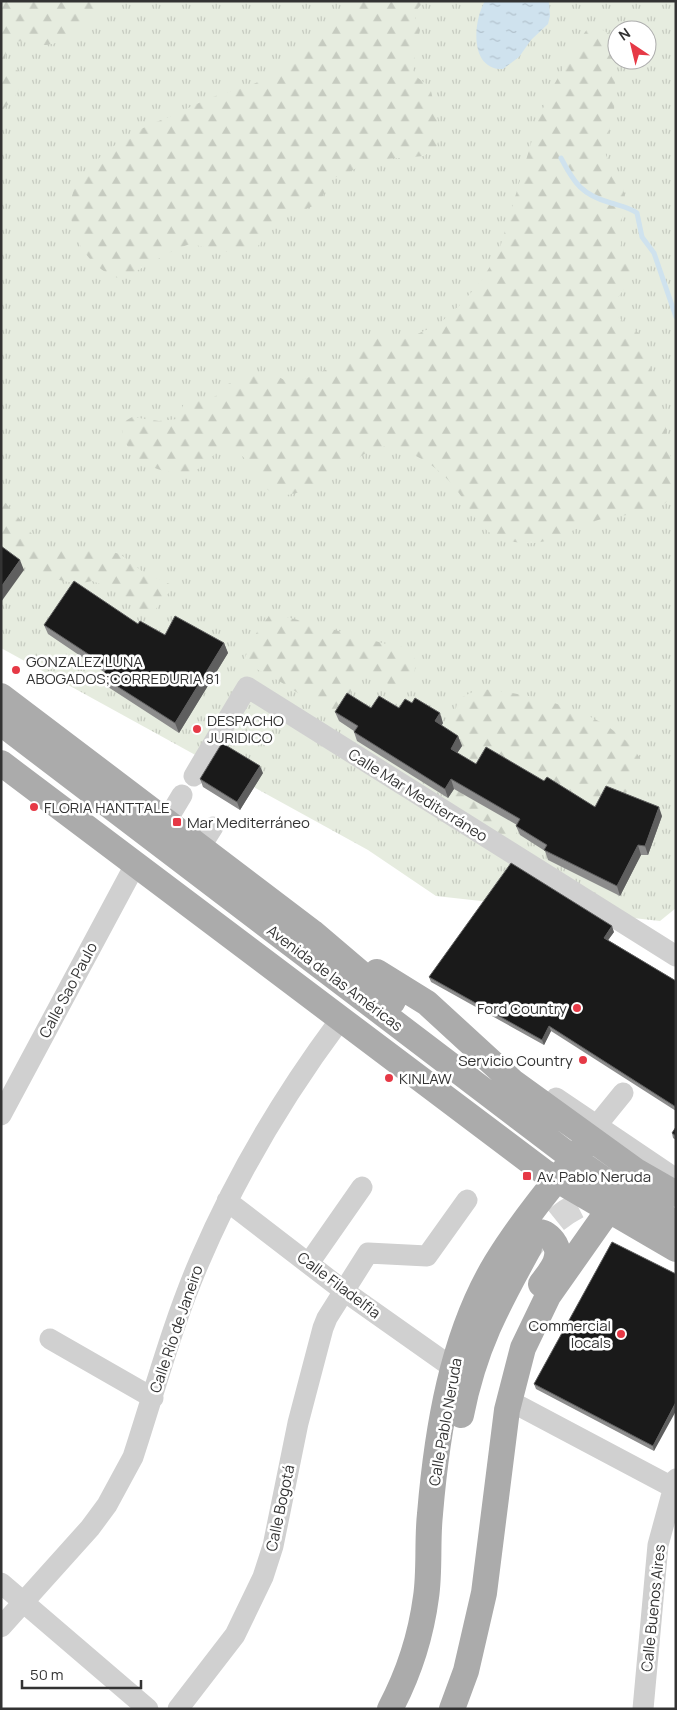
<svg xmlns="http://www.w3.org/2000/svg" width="677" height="1710" font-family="Manrope,sans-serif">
<defs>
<pattern id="grass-tufts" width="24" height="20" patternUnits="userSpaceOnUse" patternTransform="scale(1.25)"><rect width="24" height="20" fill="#e6ecdf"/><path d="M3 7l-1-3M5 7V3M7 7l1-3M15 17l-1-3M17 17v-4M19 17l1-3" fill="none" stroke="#c6cbc0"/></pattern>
<pattern id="forest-firs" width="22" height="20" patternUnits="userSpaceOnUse" patternTransform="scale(1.25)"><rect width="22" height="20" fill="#e6ecdf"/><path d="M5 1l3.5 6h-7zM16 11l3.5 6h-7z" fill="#c6cbc0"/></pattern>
<pattern id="water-ripples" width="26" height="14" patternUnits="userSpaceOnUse" patternTransform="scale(1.25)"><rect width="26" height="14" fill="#cfe2ee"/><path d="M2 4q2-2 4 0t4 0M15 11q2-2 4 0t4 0" fill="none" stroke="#b2c2cd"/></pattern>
</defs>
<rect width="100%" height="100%" fill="#fff"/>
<path fill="url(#grass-tufts)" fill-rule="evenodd" d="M1,1H676V908L660,921L436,896L368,850L1,648ZM617,30H647V60H617Z"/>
<path fill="url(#forest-firs)" d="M1,1H109C92,16 70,43 46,45C32,46 28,39 12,42L6,51L5,59L13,68L22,73C24,86 12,104 1,110Z
M350,1H424L416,11L415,18L420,30L413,67L414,75L430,87L440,129L437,146L424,156L387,159L358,167L343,176L329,178L325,183C327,207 302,211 282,215L258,246L233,253L190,244L176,249L122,279C81,269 55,212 81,176C86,168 112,147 121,141C136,130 154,123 171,116C185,110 199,102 213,97C230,90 251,87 266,78C296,58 329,30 350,1Z
M594,25L616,38L617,42L614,112L604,150L608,160L621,175L626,204L621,222L620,235L622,251L631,268L633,277L616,300V314C624,325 637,328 644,340C650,350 649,360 651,370C656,390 663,408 666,429C669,449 677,484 667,501C652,518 625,513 605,518C573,526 550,549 515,542C509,541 503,541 498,538C478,527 474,514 461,496C449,478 432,463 412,454C405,450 396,446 388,446C369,445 341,472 324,482C313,488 300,493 287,495C258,501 255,453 229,449C214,447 207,467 194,471C164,480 119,458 122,423L132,417L159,421L177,419L186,399L207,400L220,394L228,384L254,373L268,372L293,384L332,367L359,343L372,335L411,337L439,324L461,304L482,280L499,251L538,120L551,90L580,39L588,28Z
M1,498C15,514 33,532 42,550L73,547L108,551L120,554L143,572L174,586L155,610H138L111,588L92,581L77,584L55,579L34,569L1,542Z
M271,613C306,622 340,631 375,641C388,645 399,645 412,650C418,666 416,684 399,691C385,685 376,668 359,673L347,700L336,713L320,707L279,681L243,662L255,635Z
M479,689C529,692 616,713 641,760L627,792L598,808L559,784L544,788L509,845L450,808C460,784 473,751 451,731L458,699Z"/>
<path fill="url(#water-ripples)" d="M485,1H549L550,16L548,24L531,40L519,57L503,69C469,70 473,21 485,1Z"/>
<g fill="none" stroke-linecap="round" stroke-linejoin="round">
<path stroke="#cfe2ee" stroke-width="5" d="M561,158C574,183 582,195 611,203C621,206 629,207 637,213L642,237L654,253L676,317"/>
<path stroke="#d6d6d6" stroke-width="26" stroke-dasharray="26 13" stroke-linecap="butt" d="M529,1248C549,1221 576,1201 609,1195"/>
<path stroke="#d0d0d0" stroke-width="21" d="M194,776L247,687L676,956
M167,820L182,795
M201,846L213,827
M556,1098L676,1179
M1,1115L135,865
M590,1138L597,1125L623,1093
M227,1201L344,1291L453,1368
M309,1263L362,1187
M50,1339L153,1398
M510,1401L676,1489
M1,1583L148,1709
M1,1627L90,1528L107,1505L133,1457C154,1393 173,1322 200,1260C237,1174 284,1095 340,1020
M178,1709L235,1635L263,1577L273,1546L298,1423L323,1328L327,1318L368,1253L427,1256L467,1200
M643,1709L658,1545L676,1479"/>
<path stroke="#ababab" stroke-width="26" d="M1,696L312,932L393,1001
M1,723L562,1150L621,1192L676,1223
M1,763L544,1172L676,1249
M377,972L427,1003L513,1082L636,1171L676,1194
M508,1246C523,1235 539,1223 553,1241C556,1245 558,1251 557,1256C556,1266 547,1276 541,1284
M461,1415C474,1348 497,1306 529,1248
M390,1709C408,1675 421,1635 426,1597C430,1570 427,1541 430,1514C437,1430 452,1336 496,1263C523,1219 557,1179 590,1139
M452,1709L466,1671L484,1593L507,1410L523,1348L548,1296L636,1171"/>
</g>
<path fill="#8c8c8c" d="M138,624L165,635L224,643L228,653L179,733L105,685L101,676L104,672L48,634L44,625Z
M371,708H399L443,723L441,726L458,736L462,746L457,753L476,764L544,781L595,807L662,816L648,855H641L620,896L548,860L545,851L520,835L516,826L517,825L454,789L448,798L357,741L354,732V731L339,721L335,712Z
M263,773L240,810L203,787L200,779Z
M614,932L608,940L676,981V1111L551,1031L544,1045L431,982L429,977Z
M676,1127V1140L673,1138L672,1133Z
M676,1274L654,1451L536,1389L534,1384Z"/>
<path fill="#5f5f5f" d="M20,560L24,570L1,602V587Z
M224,643L228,653L179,733L175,723Z
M440,713L443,723L438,731L435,721Z
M458,736L462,746L454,758L451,749Z
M260,766L263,773L240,810L237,802Z
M451,779L454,789L448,798L445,789Z
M659,807L662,816L648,855L645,846Z
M638,845L641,855L620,896L617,886Z
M612,926L614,932L606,943L604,938Z
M549,1026L551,1031L544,1045L542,1040Z
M676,1402V1411L654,1451L653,1446Z"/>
<path fill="#1a1a1a" stroke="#5f5f5f" d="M1,546L20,560L1,587Z
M74,581L138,624L140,621L165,635L175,616L224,643L175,723L101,676L108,667L44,625Z
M347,693L371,708L379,696L399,708L405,699L412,703L415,698L440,713L435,721L458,736L451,749L476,764L486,747L544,781L547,777L595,807L606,786L659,807L645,846L638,845L617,886L544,850L547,845L516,826L520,819L451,779L445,789L354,732L358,726L335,712Z
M222,743L260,766L237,802L200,779Z
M511,863L612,926L604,938L676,981V1107L549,1026L542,1040L429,977Z
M676,1127V1136L672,1133Z
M612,1242L676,1274V1402L653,1446L534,1384Z"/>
<g fill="#e63946" stroke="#fff" stroke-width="2">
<circle cx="16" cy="670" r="5"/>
<circle cx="197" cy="729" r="5"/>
<circle cx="34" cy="807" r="5"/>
<rect x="172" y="817" width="10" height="10" rx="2.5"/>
<circle cx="577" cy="1008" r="5"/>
<circle cx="583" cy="1060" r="5"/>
<circle cx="389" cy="1078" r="5"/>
<rect x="522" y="1171" width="10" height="10" rx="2.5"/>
<circle cx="621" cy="1334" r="5"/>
</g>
<g text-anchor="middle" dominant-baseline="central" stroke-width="5" stroke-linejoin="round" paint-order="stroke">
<g font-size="15" fill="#333" stroke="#fff" text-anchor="start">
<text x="26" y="661">GONZALEZ LUNA<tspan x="26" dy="17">ABOGADOS;CORREDURIA 81</tspan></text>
<text x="207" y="720">DESPACHO<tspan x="207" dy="17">JURIDICO</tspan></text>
<text x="44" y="807">FLORIA HANTTALE</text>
<text x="187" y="822">Mar Mediterráneo</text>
<text x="567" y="1008" text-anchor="end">Ford Country</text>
<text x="573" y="1060" text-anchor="end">Servicio Country</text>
<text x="399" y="1078">KINLAW</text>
<text x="537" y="1176">Av. Pablo Neruda</text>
<text x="611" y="1325" text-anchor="end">Commercial<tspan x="611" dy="17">locals</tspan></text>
</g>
<g font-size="15" fill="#333" stroke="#fff">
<text transform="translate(418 795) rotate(32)">Calle Mar Mediterráneo</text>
<text transform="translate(335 978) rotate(37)">Avenida de las Américas</text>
<text transform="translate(68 990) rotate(-62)">Calle Sao Paulo</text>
<text transform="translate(339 1285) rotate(37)">Calle Filadelfia</text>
<text transform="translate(176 1329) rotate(-71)">Calle Río de Janeiro</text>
<text transform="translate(445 1422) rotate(-80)">Calle Pablo Neruda</text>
<text transform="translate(280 1508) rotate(-78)">Calle Bogotá</text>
<text transform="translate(653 1608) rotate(-84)">Calle Buenos Aires</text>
</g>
</g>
<rect width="677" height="1710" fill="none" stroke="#333333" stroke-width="5"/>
<g transform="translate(632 45) rotate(325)"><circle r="24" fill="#ffffff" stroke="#adadad"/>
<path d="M0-4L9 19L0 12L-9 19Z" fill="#e63946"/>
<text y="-8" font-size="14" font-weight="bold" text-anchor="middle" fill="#333333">N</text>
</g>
<path d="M22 1680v8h119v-8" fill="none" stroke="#333333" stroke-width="2.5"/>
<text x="30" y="1680" font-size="15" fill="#333333" stroke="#ffffff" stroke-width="4" paint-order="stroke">50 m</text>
</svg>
